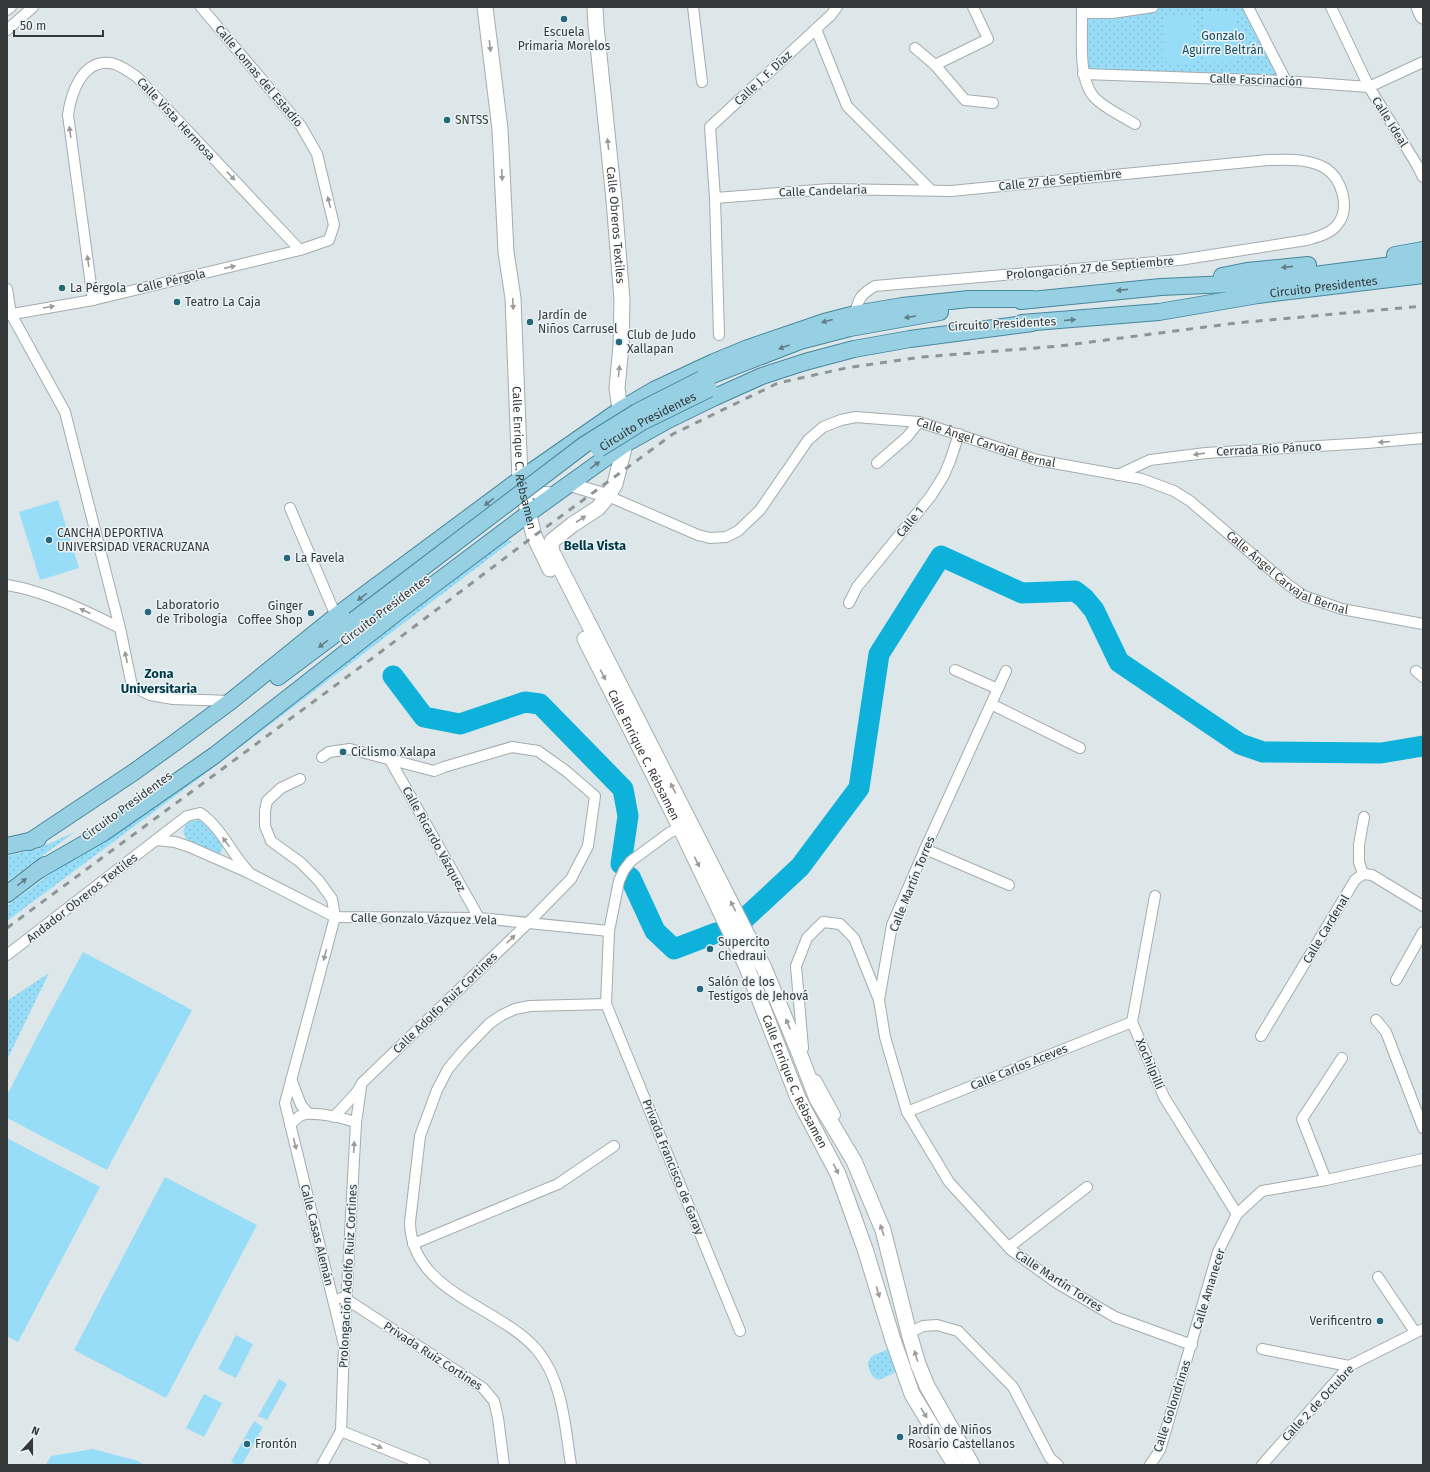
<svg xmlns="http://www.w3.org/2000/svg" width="1430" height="1472" font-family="'Fira Sans',sans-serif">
<defs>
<pattern id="green-dots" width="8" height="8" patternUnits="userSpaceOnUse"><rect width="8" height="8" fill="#98ddf7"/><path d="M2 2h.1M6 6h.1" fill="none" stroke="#84bed4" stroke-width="1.8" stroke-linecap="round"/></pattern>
</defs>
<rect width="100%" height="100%" fill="#dde6e9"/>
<path fill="url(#green-dots)" d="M1153,7H1248L1286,81L1083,74L1082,13Z
M505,541H512L210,770L7,921V906L46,877L138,815L439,592L500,542Z
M199,820H204L222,843V849L221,853L215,854L186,839L183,831C186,823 190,821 199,820Z
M75,832L13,877L7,881V856L37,849Z
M49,973L7,1060V1001Z
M889,1349L898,1371L879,1380C870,1377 869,1370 868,1362L872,1356Z"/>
<path fill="#98ddf7" d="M1204,13H1236L1237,62H1204Z
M1163,15L1194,16L1193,63L1162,62Z
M58,500L79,568L40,580L19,512Z
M83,952L192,1010L107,1170L7,1118V1095L37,1037Z
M7,1138L100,1187L18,1342L7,1336Z
M165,1177L257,1225L166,1398L74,1350Z
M236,1335L253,1344L236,1378L218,1369Z
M279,1379L287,1384L267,1420L258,1416Z
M204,1394L222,1403L204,1437L186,1428Z
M254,1421L263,1427L242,1465H236L231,1462Z
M93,1449L138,1461L144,1465H46L51,1456Z"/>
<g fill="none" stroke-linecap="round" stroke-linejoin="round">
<path stroke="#0eb1da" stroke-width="21" d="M393,676L424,717L460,724L525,702L540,704L623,789L628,816L621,864
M630,877L655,931L674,949L716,933
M743,920L800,867L859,788L879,654L941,556L1022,593L1075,591L1084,598L1094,610L1119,662L1240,744L1263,752L1381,753L1423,746"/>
<g stroke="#a3acaf" stroke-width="12">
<g id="minor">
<path d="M693,7L702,82"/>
<path d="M1082,7C1083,32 1077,78 1094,97C1104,108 1122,116 1135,124"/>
<path d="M1248,7L1286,81"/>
<path d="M1331,7L1369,87L1417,165L1423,177"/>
<path d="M7,10L11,7"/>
<path d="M1082,13H1112L1153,7"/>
<path d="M816,29L847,106L931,190"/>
<path d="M7,30L33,7"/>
<path d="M915,48L935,65L965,100L993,103"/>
<path d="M935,65L988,39L973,7"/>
<path d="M1083,74L1286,81L1369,87L1423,62"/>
<path d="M715,198L830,189L951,191L1268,160C1287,160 1308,158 1325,168C1342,178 1351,209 1337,225C1330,234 1317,237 1307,240L1179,260L875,286C861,294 858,299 855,314"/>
<path d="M7,289L11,314L65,412L120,628L132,686L150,695L173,699L231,701"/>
<path d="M93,300L68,115C71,93 82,60 110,63C120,64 129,72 137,77L300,250"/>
<path d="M7,315L93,300L300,250L329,240L334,225L317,154L301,126L201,7"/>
<path d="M719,335L715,198L710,127L831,15L837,7"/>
<path d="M877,463L907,437L919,422"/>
<path d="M1118,475L1150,460L1206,453L1367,443L1423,438"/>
<path id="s1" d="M608,496L698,535L710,538L726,537L738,531L760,510L808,440L823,427L841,420L856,417L919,422L1037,460L1142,479L1174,491L1190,501L1286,583L1304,596L1342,609L1423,624"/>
<path d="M290,508L336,616"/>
<path d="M7,585C45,591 86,611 120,628"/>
<path d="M849,603L857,587L931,496L944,475L950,461L959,434"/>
<path d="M955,670L998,689"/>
<path d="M1006,671L925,849L892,925L879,1000L885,1037L907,1112L949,1182L1011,1250L1057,1283L1115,1317L1192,1345"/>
<path d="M1416,671L1423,677"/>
<path d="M991,704L1080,748"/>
<path d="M322,757L329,752L350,749L434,771L444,767L512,747L538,751L566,771L595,796L588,846L571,879L527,924L362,1083L357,1092L334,1117"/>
<path d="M390,760L479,918"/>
<path d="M300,779L281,788L267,801L265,811V826L271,841L300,862L319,881L332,899L335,917L285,1103L344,1345"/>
<path d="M685,825L669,833L631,861L624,870L619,881L609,931L606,1004L740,1331"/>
<path d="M156,840L175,842L190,847L249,873L335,917L479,918L609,931"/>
<path d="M925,849L1009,885"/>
<path d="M1363,874L1372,875L1423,906"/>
<path d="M1155,896L1132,1022L1164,1097L1237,1214"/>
<path d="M7,955L187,816L200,813C221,827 231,853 248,871"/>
<path d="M1396,980L1423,932"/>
<path d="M1376,1020L1386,1032L1423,1128"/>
<path d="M1261,1036L1355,880L1363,874L1359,862V845L1364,817"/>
<path d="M798,1050L803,1048L796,966L807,938L823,922L840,924L854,938L879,1000"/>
<path d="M291,1079L301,1105L308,1113"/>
<path d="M816,1080L835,1115"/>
<path d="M907,1112L1132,1022"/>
<path d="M290,1125C294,1121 297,1117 302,1115C312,1111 347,1118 356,1123"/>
<path d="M1326,1180L1302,1119L1342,1058"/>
<path d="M413,1244L558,1184L614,1146"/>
<path d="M1009,1247L1087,1187"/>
<path d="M1378,1277L1415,1332"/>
<path d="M341,1298L346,1299L483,1388L494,1401L498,1418L504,1465"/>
<path d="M909,1333L923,1326L937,1325L958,1331L1013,1387L1050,1458L1058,1465"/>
<path d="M1262,1349L1349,1366"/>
<path d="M341,1431L425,1465"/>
<path d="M322,1465L341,1431L344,1345L356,1123L361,1087"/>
<path d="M571,1465C565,1427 563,1381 537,1350C498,1305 411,1293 410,1222L420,1136L437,1090L448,1069L463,1051L490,1023L502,1015L515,1009L530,1006L606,1004"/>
<path d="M1150,1465L1160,1450L1218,1252L1237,1214L1262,1191L1326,1180L1423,1159"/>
<path d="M1262,1465L1349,1366L1423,1329"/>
</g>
</g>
<g stroke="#a3acaf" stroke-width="15">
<path id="tertiary" d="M569,484L608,496"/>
</g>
<g stroke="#a3acaf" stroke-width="17">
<g id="secondary">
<path id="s2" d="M485,7L500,129L506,252L513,298L520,479L534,536L550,569"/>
<path id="s3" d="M595,7L596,26L614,200L622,300L621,346L617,388L625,444L615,484L608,496L598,508L572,525L552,541L551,546L552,552L764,968L798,1050L817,1099L854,1161L883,1230L909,1333L918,1364L927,1386L972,1465"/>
<path d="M1419,7L1423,16"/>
<path d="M520,479C530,488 540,496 554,495"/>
<path id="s4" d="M585,639L680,827L746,965L798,1098L838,1174L865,1249L893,1340L912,1394L955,1465"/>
</g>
</g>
<g stroke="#47879c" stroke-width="18">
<g id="primary">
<path d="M1395,255L1423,250"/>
<path d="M1222,276L1247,271L1308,265"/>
<path d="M1021,301L1161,287L1251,283L1423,261"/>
<path id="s5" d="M1022,323L1159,312L1258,295L1423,275"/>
<path d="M702,379L800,341L850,328L940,312"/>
<path d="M278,677L354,620"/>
<path d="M29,842L134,772L173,744L231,701L336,616L515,483L620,410L654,390L714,362L748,348L824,322L855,314L902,306L969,299H1032"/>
<path d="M7,846L38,839"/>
<path d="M37,871L103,833L215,755L400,610L529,513L625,444L668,420L713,398L762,376L805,362L854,349L910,339L1032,323"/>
<path d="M7,894L45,865"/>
</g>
</g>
<use href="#minor" stroke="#fff" stroke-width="10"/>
<use href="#tertiary" stroke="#fff" stroke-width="13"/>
<use href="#secondary" stroke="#fff" stroke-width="15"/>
<use href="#primary" stroke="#97d0e3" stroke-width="16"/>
<path stroke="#8e9597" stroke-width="3" stroke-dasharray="7 7" stroke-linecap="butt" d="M7,928L378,654L534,536L673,434L778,383L846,368L922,357L1060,346L1236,323L1423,306"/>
<g stroke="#47879c" stroke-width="18" stroke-linecap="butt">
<g id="primary-bridge">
<path id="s6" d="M599,449L642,422L709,389"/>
<path d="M354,620L584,445L637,412L702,379"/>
</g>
</g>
<use href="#primary-bridge" stroke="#97d0e3" stroke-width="16"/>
</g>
<defs><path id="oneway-solid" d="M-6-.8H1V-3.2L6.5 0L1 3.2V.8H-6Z"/></defs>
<g fill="#9a9c9c">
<use href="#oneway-solid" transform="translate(490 46) rotate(83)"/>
<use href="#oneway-solid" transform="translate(70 132) rotate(-98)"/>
<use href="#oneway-solid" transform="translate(608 144) rotate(-96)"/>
<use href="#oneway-solid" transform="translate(502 175) rotate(87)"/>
<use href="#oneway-solid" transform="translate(231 176) rotate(47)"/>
<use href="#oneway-solid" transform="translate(329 202) rotate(-104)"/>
<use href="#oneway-solid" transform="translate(88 261) rotate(-98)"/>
<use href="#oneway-solid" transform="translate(230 267) rotate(-13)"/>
<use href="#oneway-solid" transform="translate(513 304) rotate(87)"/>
<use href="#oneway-solid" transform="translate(49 307) rotate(-10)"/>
<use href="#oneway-solid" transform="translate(619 371) rotate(-84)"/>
<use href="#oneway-solid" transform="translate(1384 442) rotate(175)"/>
<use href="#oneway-solid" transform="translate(1199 454) rotate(172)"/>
<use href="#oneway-solid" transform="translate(581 519) rotate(-33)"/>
<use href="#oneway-solid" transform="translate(85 611) rotate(-156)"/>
<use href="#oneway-solid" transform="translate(126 657) rotate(-102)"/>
<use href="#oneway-solid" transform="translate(603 675) rotate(63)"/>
<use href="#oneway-solid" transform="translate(673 788) rotate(-117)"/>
<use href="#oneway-solid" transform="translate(226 842) rotate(-126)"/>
<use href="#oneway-solid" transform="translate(697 862) rotate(64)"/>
<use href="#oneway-solid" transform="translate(733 906) rotate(-117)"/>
<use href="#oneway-solid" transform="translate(511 939) rotate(-44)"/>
<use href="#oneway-solid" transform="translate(325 955) rotate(105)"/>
<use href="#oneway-solid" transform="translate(788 1024) rotate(-113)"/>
<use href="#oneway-solid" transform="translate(295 1144) rotate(76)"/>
<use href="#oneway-solid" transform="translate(354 1147) rotate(-87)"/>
<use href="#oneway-solid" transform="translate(836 1169) rotate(63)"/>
<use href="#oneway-solid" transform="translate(882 1230) rotate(-109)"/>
<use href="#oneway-solid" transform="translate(878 1292) rotate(73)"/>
<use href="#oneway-solid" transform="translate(916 1356) rotate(-107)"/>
<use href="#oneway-solid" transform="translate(924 1413) rotate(59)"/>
<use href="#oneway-solid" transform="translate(377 1446) rotate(22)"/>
</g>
<g fill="#617d86">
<use href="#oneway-solid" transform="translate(1287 267) rotate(174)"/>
<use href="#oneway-solid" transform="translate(1122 290) rotate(174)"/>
<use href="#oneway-solid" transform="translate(910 317) rotate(171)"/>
<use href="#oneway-solid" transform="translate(1070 320) rotate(-5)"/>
<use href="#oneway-solid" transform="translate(827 321) rotate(165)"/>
<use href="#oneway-solid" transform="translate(784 347) rotate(160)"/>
<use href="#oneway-solid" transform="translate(595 465) rotate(-36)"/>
<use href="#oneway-solid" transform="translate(489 502) rotate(143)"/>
<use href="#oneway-solid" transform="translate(362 597) rotate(143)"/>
<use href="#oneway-solid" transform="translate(323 644) rotate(143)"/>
<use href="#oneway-solid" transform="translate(22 882) rotate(-37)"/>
</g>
<g fill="#27677c" stroke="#eaf3f6" stroke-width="1.5">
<circle cx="564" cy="19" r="4"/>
<circle cx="447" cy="120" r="4"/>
<circle cx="62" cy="288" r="4"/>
<circle cx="177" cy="302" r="4"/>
<circle cx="530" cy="322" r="4"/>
<circle cx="619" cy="342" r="4"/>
<circle cx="49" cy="540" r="4"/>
<circle cx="287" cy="558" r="4"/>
<circle cx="148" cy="612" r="4"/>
<circle cx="311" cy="613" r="4"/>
<circle cx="343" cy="752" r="4"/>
<circle cx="710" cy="949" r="4"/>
<circle cx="700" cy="989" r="4"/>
<circle cx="1380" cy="1321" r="4"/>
<circle cx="900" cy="1437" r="4"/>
<circle cx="247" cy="1444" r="4"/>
</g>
<g text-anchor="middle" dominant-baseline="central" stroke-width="3" stroke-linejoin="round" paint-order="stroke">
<g font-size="12" fill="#35393a" stroke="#eaf3f6" text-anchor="start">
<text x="564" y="32" text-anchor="middle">Escuela<tspan x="564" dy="14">Primaria Morelos</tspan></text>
<text x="455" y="120">SNTSS</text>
<text x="70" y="288">La Pérgola</text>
<text x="185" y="302">Teatro La Caja</text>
<text x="538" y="315">Jardín de<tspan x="538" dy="14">Niños Carrusel</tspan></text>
<text x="627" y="335">Club de Judo<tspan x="627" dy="14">Xallapan</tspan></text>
<text x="57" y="533">CANCHA DEPORTIVA<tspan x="57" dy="14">UNIVERSIDAD VERACRUZANA</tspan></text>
<text x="295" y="558">La Favela</text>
<text x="156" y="605">Laboratorio<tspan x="156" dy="14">de Tribología</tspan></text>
<text x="303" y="606" text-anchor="end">Ginger<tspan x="303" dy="14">Coffee Shop</tspan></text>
<text x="351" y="752">Ciclismo Xalapa</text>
<text x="718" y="942">Supercito<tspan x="718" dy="14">Chedraui</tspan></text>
<text x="708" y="982">Salón de los<tspan x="708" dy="14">Testigos de Jehová</tspan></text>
<text x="1372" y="1321" text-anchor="end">Verificentro</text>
<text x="908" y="1430">Jardín de Niños<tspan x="908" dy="14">Rosario Castellanos</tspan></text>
<text x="255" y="1444">Frontón</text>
</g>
<g font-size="12" fill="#174f61" stroke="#eaf3f6">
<text x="1223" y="36">Gonzalo<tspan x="1223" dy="14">Aguirre Beltrán</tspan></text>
</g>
<g font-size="12" fill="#35393a" stroke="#eaf3f6">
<text transform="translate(259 76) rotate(50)">Calle Lomas del Estadio</text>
<text transform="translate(763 78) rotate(-43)">Calle J. F. Díaz</text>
<text transform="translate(1256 80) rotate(2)">Calle Fascinación</text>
<text transform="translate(176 119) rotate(47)">Calle Vista Hermosa</text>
<text transform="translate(1390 122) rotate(58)">Calle Ideal</text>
<text transform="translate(1060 180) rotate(-6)">Calle 27 de Septiembre</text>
<text transform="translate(823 191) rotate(-2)">Calle Candelaria</text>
<text stroke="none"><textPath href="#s3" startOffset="219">Calle Obreros Textiles</textPath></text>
<text transform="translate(1090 268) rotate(-5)">Prolongación 27 de Septiembre</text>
<text transform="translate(171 281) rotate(-13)">Calle Pérgola</text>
<text stroke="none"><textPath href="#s5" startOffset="304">Circuito Presidentes</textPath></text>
<text transform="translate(1002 324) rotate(-3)">Circuito Presidentes</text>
<text stroke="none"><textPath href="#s6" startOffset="56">Circuito Presidentes</textPath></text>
<text stroke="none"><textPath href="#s1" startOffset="443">Calle Ángel Carvajal Bernal</textPath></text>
<text transform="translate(1269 449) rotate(-3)">Cerrada Río Pánuco</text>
<text stroke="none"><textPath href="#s2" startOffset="453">Calle Enrique C. Rébsamen</textPath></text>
<text transform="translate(910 522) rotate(-51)">Calle 1</text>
<text stroke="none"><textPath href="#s1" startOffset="779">Calle Ángel Carvajal Bernal</textPath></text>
<text transform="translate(385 610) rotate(-37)">Circuito Presidentes</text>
<text stroke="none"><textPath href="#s4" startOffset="130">Calle Enrique C. Rébsamen</textPath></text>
<text transform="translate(127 806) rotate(-36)">Circuito Presidentes</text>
<text transform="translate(434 839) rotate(61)">Calle Ricardo Vázquez</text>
<text transform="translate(912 884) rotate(-68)">Calle Martín Torres</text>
<text transform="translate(82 898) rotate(-38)">Andador Obreros Textiles</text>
<text transform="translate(424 919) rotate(1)">Calle Gonzalo Vázquez Vela</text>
<text transform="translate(1326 929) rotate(-59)">Calle Cardenal</text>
<text transform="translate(445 1003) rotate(-44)">Calle Adolfo Ruiz Cortines</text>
<text transform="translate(1150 1064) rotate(67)">Xochilpilli</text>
<text transform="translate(1019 1067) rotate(-22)">Calle Carlos Aceves</text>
<text stroke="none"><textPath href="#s4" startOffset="490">Calle Enrique C. Rébsamen</textPath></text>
<text transform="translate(673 1167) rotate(68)">Privada Francisco de Garay</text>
<text transform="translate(317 1235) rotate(76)">Calle Casas Alemán</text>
<text transform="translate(348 1276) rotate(-87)">Prolongación Adolfo Ruiz Cortines</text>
<text transform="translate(1059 1281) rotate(33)">Calle Martín Torres</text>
<text transform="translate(1209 1289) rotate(-73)">Calle Amanecer</text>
<text transform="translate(433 1356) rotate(33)">Privada Ruiz Cortines</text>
<text transform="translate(1318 1403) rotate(-47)">Calle 2 de Octubre</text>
<text transform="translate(1172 1406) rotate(-72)">Calle Golondrinas</text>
</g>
<g font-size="13" font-weight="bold" fill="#003848" stroke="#eaf3f6">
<text x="595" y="545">Bella Vista</text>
<text x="159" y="673">Zona<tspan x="159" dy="15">Universitaria</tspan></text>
</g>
</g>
<rect width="1430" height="1472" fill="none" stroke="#35393a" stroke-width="16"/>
<g transform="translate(32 1440) rotate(21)" stroke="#eaf3f6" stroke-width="3" paint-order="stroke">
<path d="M0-3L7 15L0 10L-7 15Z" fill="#35393a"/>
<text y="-6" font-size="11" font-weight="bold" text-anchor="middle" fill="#35393a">N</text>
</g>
<path d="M14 30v6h89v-6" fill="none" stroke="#35393a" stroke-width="2"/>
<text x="20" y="30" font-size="12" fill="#35393a" stroke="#eaf3f6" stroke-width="3" paint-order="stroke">50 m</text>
</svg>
